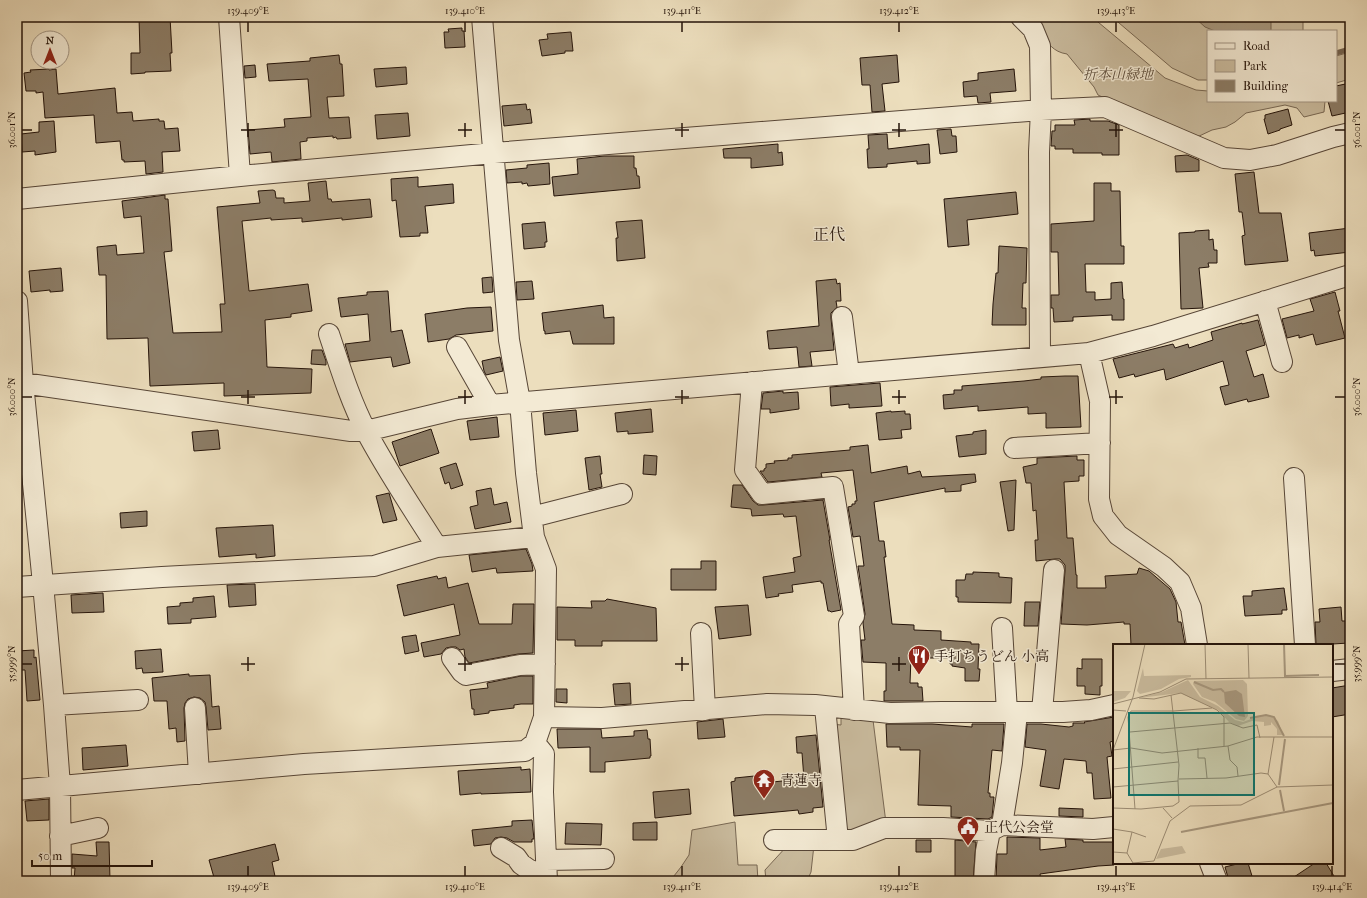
<svg xmlns="http://www.w3.org/2000/svg" width="1367" height="898" font-family="'IM FELL French Canon','Noto Serif JP',serif">
<rect width="100%" height="100%" fill="#ecdebd"/>
<filter id="stains"><feTurbulence type="fractalNoise" baseFrequency=".005" numOctaves="4"/><feColorMatrix values="0 0 0 0 .2 0 0 0 0 .09 0 0 0 0 .02 0 0 0 .5 -.17"/></filter>
<radialGradient id="worn" r=".72"><stop offset=".6" stop-color="#630" stop-opacity="0"/><stop offset="1" stop-color="#630" stop-opacity=".3"/></radialGradient>
<path fill="#cabc9f" stroke="#786854" d="M1025,17H1092L1165,78L1196,90L1208,91V101H1325L1324,112L1304,117L1297,108L1285,105L1246,113L1235,122L1226,127L1212,130L1195,138L1134,112L1098,95L1094,87L1067,54C1053,52 1048,43 1040,33C1035,27 1030,22 1025,17Z
M1112,17H1303V31H1208V80H1198L1172,68Z
M1350,52V79L1336,83V56Z
M841,716L873,720L886,823L843,838L831,724L841,725Z
M735,822L738,865H757L758,881H670L681,867L689,855L692,830Z
M814,845L811,872L807,881H766L765,870L787,846Z"/>
<path fill="#a89980" stroke="#746451" d="M1194,17H1271V31H1215L1205,27Z"/>
<g fill="none" stroke-linecap="round" stroke-linejoin="round">
<path stroke="#746451" stroke-width="5" d="M1336,53L1350,49"/>
</g>
<path fill="#8c7d67" stroke="#25140a" d="M139,17H170L172,53H170L171,71L145,72V73L131,74V53H140Z
M462,28V31H464L465,47L445,48L444,32H449L448,29Z
M571,32L573,51H565V53L542,56L539,40L548,39L547,34Z
M339,55L340,64H342L344,96L327,97L329,118L349,117L351,138L337,139L336,137L333,138V136L307,138V141L300,142L301,159L272,162L271,152L250,154L248,130L285,127L284,119L311,117L308,79L269,81L267,64L310,61V58Z
M897,55L899,82L882,84L885,111L872,112L870,85H862L860,58Z
M255,65L256,77L245,78L244,66Z
M406,67L407,84L376,87L374,69Z
M49,69V70L56,69L58,94L115,88L117,113L132,112L133,121L159,119V121H164L165,129L178,128L180,151L162,152L163,172L146,174L145,161L124,162V160H122L120,141L96,143L94,115L45,118L43,92L36,93V91H26L24,73L31,72L30,70Z
M1014,69L1016,91L990,93L991,102L978,103L977,96L964,97L963,82L978,80V73Z
M1350,83V112L1332,116L1328,101H1336V86Z
M526,104L527,110L530,109L532,123L504,126L502,106Z
M1288,109L1292,125L1280,129V130L1268,134L1264,119H1265V115Z
M408,113L410,136L377,139L375,115Z
M1090,119V121H1108L1119,125V155H1102V153H1073V149H1055V146H1051L1052,131H1055V125H1075L1074,120Z
M54,121L56,152L35,155V151L22,152L21,134L39,132V122Z
M951,129L952,136H956L957,152L940,154L937,130Z
M887,134L888,149L929,144L930,163L917,164V161L887,164V167L868,168L867,149H869L868,135Z
M778,144V153L782,152L783,165L751,168V158H724L723,149Z
M1187,155L1199,160V171L1176,172L1175,156Z
M604,156H634V168H636L637,176H639L640,188L554,196L552,177L578,174L577,159Z
M549,163L550,184L528,186L527,183L522,184V182L507,183L506,170L527,168V165Z
M1254,172L1259,213H1281L1288,261L1245,265L1242,236L1245,235L1242,212H1239L1235,174Z
M418,177V187L453,184L454,203L425,206L428,233H420V236L400,237L396,200L392,201L391,179Z
M326,181L328,199H331L332,202L370,199L372,217L342,220V218L302,222V218L271,220V218L242,221L249,291L308,284L312,311L291,314V317L265,320L267,367L312,369L311,393L224,396V383L150,386L148,338L107,339L106,275H99L97,247L116,245L117,255L144,253L141,216L124,218L122,201L165,195V199H168L172,251L164,252L173,333L222,332L220,304H225L217,207L260,203L258,191L273,190L275,191L276,198H284V203L310,201L308,183Z
M1094,183H1111V191H1120L1121,246H1124V264H1085L1086,292H1095V300L1111,299V283L1122,282L1123,299H1124V320H1112V315L1073,317V321L1054,322L1053,308H1051V295H1059L1058,252H1051V224L1094,221Z
M1016,192L1018,214L967,220L969,245L948,247L944,199Z
M642,220L645,258L617,261L616,238H618L616,222Z
M545,222L547,242H545V247L524,249L522,224Z
M1350,228V252L1315,256L1314,250L1311,251L1309,233Z
M1209,230V240L1213,239L1214,250H1217V263H1208L1209,267L1199,268L1203,308L1181,309L1179,233L1195,232V231Z
M999,246L1027,248L1026,283H1023L1022,308H1026V325H992L993,304L996,273H998Z
M61,268L63,291L50,292V290L31,292L29,271Z
M492,277L493,292L483,293L482,278Z
M836,279L837,284L840,283L841,301H836L837,307L831,313V318L834,350L810,352L812,366L799,367L797,347L769,349L767,331L819,326L816,281Z
M532,281L534,299L517,300L516,282Z
M388,291L391,332L402,330L410,363L393,367L391,357L350,362L345,344L370,341L368,314L341,317L338,298L367,295V292Z
M1335,292L1340,311H1338L1345,338L1316,345L1313,334L1299,338V335L1287,338L1282,319L1314,311L1310,299Z
M603,305L604,318L614,317V344H573L570,331L545,334V331H544L542,313Z
M491,307L493,331L456,335L449,339L428,342L425,314L467,308Z
M1258,320L1265,345L1246,351L1254,377L1263,374L1269,397L1248,402L1247,399L1225,405L1220,387L1229,385L1223,361L1166,380L1164,369L1135,377L1134,374L1119,378L1113,359L1173,344L1175,348L1188,344L1189,348L1213,340L1211,332L1242,323V324Z
M312,350H322L326,361V365L311,364Z
M500,357L503,371L486,375L484,371L482,361Z
M1065,376H1078L1081,427L1046,428V413L1028,414V407L978,411V406L944,409L943,395L954,394V390H962V386L1024,381L1041,379V377Z
M880,383L882,406L849,408V404L831,406L830,387Z
M783,391V393L798,392L799,409L770,413V409H761L763,393Z
M651,409L653,432L628,434V431L617,432L615,413Z
M576,410L578,431L545,435L543,413Z
M891,411V412L905,411V414H910L911,429L901,430L902,438L879,440L876,413Z
M497,417L499,437L470,440L467,421Z
M431,429L439,453L400,466L392,442Z
M218,430L220,449L194,451L192,432Z
M986,430V454L959,457L956,436L973,434V432Z
M868,445L871,473L907,466L908,474L920,471L922,477L975,474L976,482L961,485V491L945,492V488L874,502L879,541H884L886,557H884L892,624L914,625V630L941,631V640L971,642V644H979L978,669H980L979,681H965V668L952,666V664H950L951,658H911L910,683H918V687H922L923,701H884V691H886V663L863,662L861,640H865L863,623L865,614L858,566H864L860,536L853,537L848,507L852,506V504H855V501H857L853,470L821,473L822,477L768,482L760,471H764V469L766,468V464L775,463L774,461L788,460V458H792V455L850,450V447Z
M644,455L657,456L656,475L643,474Z
M600,456L602,474H600L602,487L589,490L585,458Z
M1077,456V460H1084V476H1079V481L1064,482L1067,538H1073L1076,575H1077V588H1106L1105,576L1137,574L1139,568L1149,571L1170,589L1176,602L1178,622H1181L1185,645H1131L1130,624H1124V622L1087,625L1061,624L1065,571V565L1060,559H1055L1036,561L1035,540H1038L1036,510L1033,511L1031,483H1026L1023,467L1037,464V458Z
M456,463L463,485L451,489L449,482L445,484L440,468Z
M1016,480L1014,530L1008,531L1000,482Z
M733,485H742L753,501L758,505H763L823,500L830,540H829L841,610L831,612L830,611H828L823,583H821V581L792,585L793,592L778,594L779,596L766,598L763,577L795,572L793,558L801,556L796,516L784,517L783,514L752,516L751,509L731,507Z
M491,488L494,505L507,502L511,522L475,529L470,507L478,505L476,491Z
M389,493L397,520L383,523L376,496Z
M147,511V526L121,528L120,513Z
M273,525L275,556L256,558V554L219,557L216,528Z
M526,549L532,564L533,571L497,573L496,568L472,572L469,555Z
M701,561H716V590H671V569H701Z
M973,572L999,573V577L1012,578L1011,603L958,602V597H956V580H965L966,574H973Z
M437,576L438,579L446,577L448,588L468,583L479,624H512L513,604H534L533,653L518,654L469,663L465,657L464,649L460,650L456,647H451L446,648L441,654L424,657L421,643L460,635L454,604L404,616L397,585Z
M255,584L256,605L229,607L227,585Z
M1284,588L1287,610H1282V614L1245,616L1243,596H1252V591Z
M103,593L104,612L72,613L71,595Z
M214,596L216,617L191,619V623L168,624L167,607L180,606V603L193,602V598Z
M607,599L656,608L657,641H602V646H575V640H557V607L592,608L591,601H605Z
M1025,602H1040L1038,626H1024Z
M748,605L751,635L719,639L715,607Z
M1341,607L1342,621H1348L1349,643L1316,645L1315,622H1320L1319,609Z
M416,635L419,651L405,654L402,637Z
M161,649L163,672L143,673L142,668L136,669L135,651Z
M34,650V658L36,657L40,700L27,701L25,670H17V651Z
M1082,659H1102V686H1100V695L1085,694V686H1077V668L1082,669Z
M189,674V676L210,675L212,707L219,706L221,729L208,730L206,707L205,702L200,698L194,697L188,699L185,703L184,708L185,741L177,742L176,728L169,729L167,701H154L152,678Z
M521,676H533V704H521L514,705V708L489,711V713L474,715V709H472L470,690L488,688L487,683Z
M630,683L631,704L615,705L613,684Z
M1350,685V714L1332,717V688Z
M556,689H567V703L556,702Z
M1114,717V741L1110,742L1112,756L1107,757L1111,798L1094,799L1092,773H1087L1086,761L1064,759L1059,789L1040,786L1046,750L1025,747L1027,724H1041L1069,727L1073,726V723H1085L1084,722Z
M723,719L725,737L698,739L697,722Z
M886,724H932L972,727V724H1004L1002,751L992,750L988,793H990V797H994L992,817L988,819L951,817V806L918,805L920,750H900V747H887Z
M557,729H601L602,738L634,736V731L647,730L648,739H650L651,756H650V758L605,762V772H590V747L558,748Z
M816,735L823,807L813,808V812L799,814L798,810L734,816L731,782L735,781V778L764,775V779L772,778V782L804,779L802,753H797L796,737Z
M126,745L128,766L83,770L82,748Z
M521,767V770L530,769L531,792L481,794V793L460,795L458,771Z
M689,789L691,814L655,818L653,792Z
M49,799V820L27,821L25,801Z
M1059,808L1083,809V817L1059,816Z
M532,820L534,839H532V842H514L507,838L501,837L495,838L491,844L474,846L472,830L512,826V821Z
M657,822V840H633V823Z
M566,823L602,824L601,845L565,844Z
M1007,837L1040,838V850L1066,847L1065,839L1083,840V842H1114V865L1098,866L1040,874L1041,881H996L997,854H1007Z
M916,840H931V852H916Z
M955,840L976,842L973,881H955Z
M96,842H109L110,881H74L75,868H72V854L97,856Z
M275,844L279,860L272,862L276,881H215L209,860Z
M1241,863H1248L1252,876L1229,881L1225,867Z
M1315,863H1326L1337,881H1288Z"/>
<g fill="none" stroke-linecap="round" stroke-linejoin="round">
<g stroke="#574637" stroke-width="22">
<path id="minor" d="M229,17L240,176
M1021,17L1033,29L1040,46L1041,110L1039,152L1040,357
M17,199L240,176L494,153L1041,110L1105,107L1224,158L1250,160L1277,155L1333,137L1350,133
M17,301L23,383L43,584L54,705L60,786L61,881
M1265,301L1282,362
M842,317L849,374
M329,334C340,367 350,400 366,431C387,471 413,509 437,547
M457,347L490,405
M1089,353L1100,401L1099,499L1103,516L1118,535L1164,567L1180,582L1191,608L1197,645
M752,382L745,470L762,494L833,487L854,616L849,624L854,710
M17,383H23L351,431H366L457,409L490,405L1089,353L1153,336L1350,275
M1014,448L1100,443
M1294,478L1305,645
M532,517L622,494
M17,587L162,577L374,566L437,547L534,537
M1002,628L1007,712
M701,633L705,710
M452,658L462,672L466,675L520,665L545,664
M1332,671L1350,669
M54,705L138,700
M825,707L838,840
M195,708L199,774
M1042,712L1054,570
M544,717L602,718L767,704L815,705L890,713L942,712H1063L1091,710L1114,705
M535,743L544,754L543,792L547,881
M17,790L304,764L525,751L535,743L544,717L546,569L534,537L526,473L520,402L509,340L482,17
M1002,825L1012,763L1017,712
M60,836L98,828
M774,840H853L884,828H943L990,831L1002,825L1093,829L1114,827
M501,848L516,857L521,864L528,869L547,877
M546,860L604,859
M1210,863L1217,881
M984,881L986,851L990,831"/>
</g>
<use href="#minor" stroke="#f3ead4" stroke-width="20"/>
</g>
<path fill="none" stroke="#25140a" stroke-width="1.5" d="M248,22V32M465,22V32M682,22V32M899,22V32M1116,22V32M248,123V137M465,123V137M682,123V137M899,123V137M1116,123V137M22,130H32M241,130H255M458,130H472M675,130H689M892,130H906M1109,130H1123M1335,130H1345M248,390V404M465,390V404M682,390V404M899,390V404M1116,390V404M22,397H32M241,397H255M458,397H472M675,397H689M892,397H906M1109,397H1123M1335,397H1345M248,657V671M465,657V671M682,657V671M899,657V671M22,664H32M241,664H255M458,664H472M675,664H689M892,664H906M1335,664H1345M248,866V876M465,866V876M682,866V876M899,866V876M1116,866V876M1332,866V876"/>
<defs>
<g id="restaurant-pin" transform="scale(1.15)"><path d="M0 17L-7.5 6A9.5 9.5 0 1 1 7.5 6Z" fill="#8f2418" stroke="#f3ead4"/><path d="M-5-6h1v4h1v-4h1v4h1v-4h1v5L-1.5 .5V6h-2V.5L-5-1ZM5-6V6H3V1.5H1.5Q1.5-4 5-6Z" fill="#fff"/></g>
<g id="temple-pin" transform="scale(1.15)"><path d="M0 17L-7.5 6A9.5 9.5 0 1 1 7.5 6Z" fill="#8f2418" stroke="#f3ead4"/><path d="M0-6L5-2H3V0L6.5 2.5H4V6H1.5V3h-3V6H-4V2.5H-6.5L-3 0V-2H-5Z" fill="#fff"/></g>
<g id="civic-pin" transform="scale(1.15)"><path d="M0 17L-7.5 6A9.5 9.5 0 1 1 7.5 6Z" fill="#8f2418" stroke="#f3ead4"/><path d="M-.6-6.5H3V-4.5H.6V-3L4-1V1h2V6H-6V1h2V-1L-.6-3ZM-1.2 2.5V6h2.4V2.5Z" fill="#fff"/></g>
</defs>
<g fill-rule="evenodd">
<use href="#restaurant-pin" x="919" y="656"/>
<use href="#temple-pin" x="764" y="780"/>
<use href="#civic-pin" x="968" y="827"/>
</g>
<g text-anchor="middle" dominant-baseline="central" stroke-width="3" stroke-linejoin="round" paint-order="stroke">
<g font-size="14" font-style="italic" fill="#5f4f3e" stroke="#f3ead4">
<text x="1118" y="74">折本山緑地</text>
</g>
<g font-size="14" fill="#25140a" stroke="#f3ead4" text-anchor="start">
<text x="934" y="656">手打ちうどん 小高</text>
<text x="780" y="780">青蓮寺</text>
<text x="984" y="827">正代公会堂</text>
</g>
<g font-size="16" fill="#25140a" stroke="#f3ead4">
<text x="829" y="234">正代</text>
</g>
</g>
<g transform="translate(1113 644)">
<rect width="220" height="220" fill="#ecdebd"/>
<path d="M30,24L31,32L78,31V33L66,35L48,45L27,50L24,47ZM75,36L87,53L105,62L122,76L130,78L146,72H158L165,77L170,91H164V85L158,78V81L151,82V78L139,77L125,82L116,78L105,66L67,49L26,54L49,48ZM130,36L134,40L135,72L131,77L123,75L102,58L89,53L80,40L81,37ZM0,47H18L12,54L0,58ZM69,202L73,209L43,215L48,205Z" fill="#cabc9f"/>
<path d="M123,46L129,50L132,73L126,72L112,59L111,48Z" fill="#a89980"/>
<path fill="none" stroke="#a89980" stroke-width="2" d="M171,0L172,32L206,31M81,38L100,46L108,45L111,48M137,74L153,71L161,73L171,92M166,141L172,95M167,146L171,167M68,188L220,159"/>
<path fill="none" stroke="#9c8d75" stroke-width="1" d="M92,0L93,35M135,0L136,34M26,54L41,55L68,49L104,66L111,73V102M0,60L47,48L73,35L220,33M0,66L13,67M17,88L117,79L130,84L144,81L147,94M115,102L117,116L124,123L125,132M85,104V114H92L94,134M0,106L18,104L49,109L115,102L144,93H220M0,106L20,53L32,0M0,125L65,118M155,130L161,93M66,135L113,134L148,129L155,130L164,143M0,143L65,137L66,121L58,51M0,164L28,165L60,162L66,158L65,137M50,164L59,174M22,165L15,73L18,67H61L99,64M0,185L19,188L14,209L20,219M19,188L33,193M0,208L14,209M20,219L41,217L57,177L77,162L128,161L164,143L220,141"/>
<path fill="#0f766e" fill-opacity="0.15" stroke="#0f766e" stroke-width="2" d="M16,69H141V151H16Z"/>
<rect width="220" height="220" fill="none" stroke="#25140a" stroke-width="2"/>
</g>
<rect width="1367" height="898" fill="none" stroke="#ecdebd" stroke-width="44"/>
<rect x="1207" y="30" width="130" height="72" fill="#f3ead4" stroke="#a19483"/>
<rect x="1215" y="43" width="20" height="6" fill="#f3ead4" stroke="#a19483"/>
<text x="1243" y="50" font-size="12" fill="#25140a">Road</text>
<rect x="1215" y="60" width="20" height="12" fill="#cabc9f" stroke="#a19483"/>
<text x="1243" y="70" font-size="12" fill="#25140a">Park</text>
<rect x="1215" y="80" width="20" height="12" fill="#8c7d67" stroke="#a19483"/>
<text x="1243" y="90" font-size="12" fill="#25140a">Building</text>
<g transform="translate(50 50)"><circle r="19" fill="#f3ead4" stroke="#a19483"/>
<path d="M0-3L7 15L0 10L-7 15Z" fill="#8f2418"/>
<text y="-6" font-size="11" font-weight="bold" text-anchor="middle" fill="#25140a">N</text>
</g>
<path d="M32 860v6h120v-6" fill="none" stroke="#25140a" stroke-width="2"/>
<text x="38" y="860" font-size="12" fill="#25140a" stroke="#f3ead4" stroke-width="3" paint-order="stroke">50 m</text>
<rect x="22" y="22" width="1323" height="854" fill="none" stroke="#25140a" stroke-width="1.5"/>
<g font-size="10" text-anchor="middle" fill="#25140a">
<text x="248" y="14">139.409°E</text>
<text x="465" y="14">139.410°E</text>
<text x="682" y="14">139.411°E</text>
<text x="899" y="14">139.412°E</text>
<text x="1116" y="14">139.413°E</text>
<text transform="translate(11 130) rotate(-90)" y="4">36.001°N</text>
<text transform="translate(1356 130) rotate(-90)" y="4">36.001°N</text>
<text transform="translate(11 397) rotate(-90)" y="4">36.000°N</text>
<text transform="translate(1356 397) rotate(-90)" y="4">36.000°N</text>
<text transform="translate(11 664) rotate(-90)" y="4">35.999°N</text>
<text transform="translate(1356 664) rotate(-90)" y="4">35.999°N</text>
<text x="248" y="890">139.409°E</text>
<text x="465" y="890">139.410°E</text>
<text x="682" y="890">139.411°E</text>
<text x="899" y="890">139.412°E</text>
<text x="1116" y="890">139.413°E</text>
<text x="1332" y="890">139.414°E</text>
</g>
<rect width="100%" height="100%" filter="url(#stains)"/>
<rect width="100%" height="100%" fill="url(#worn)"/>
</svg>
